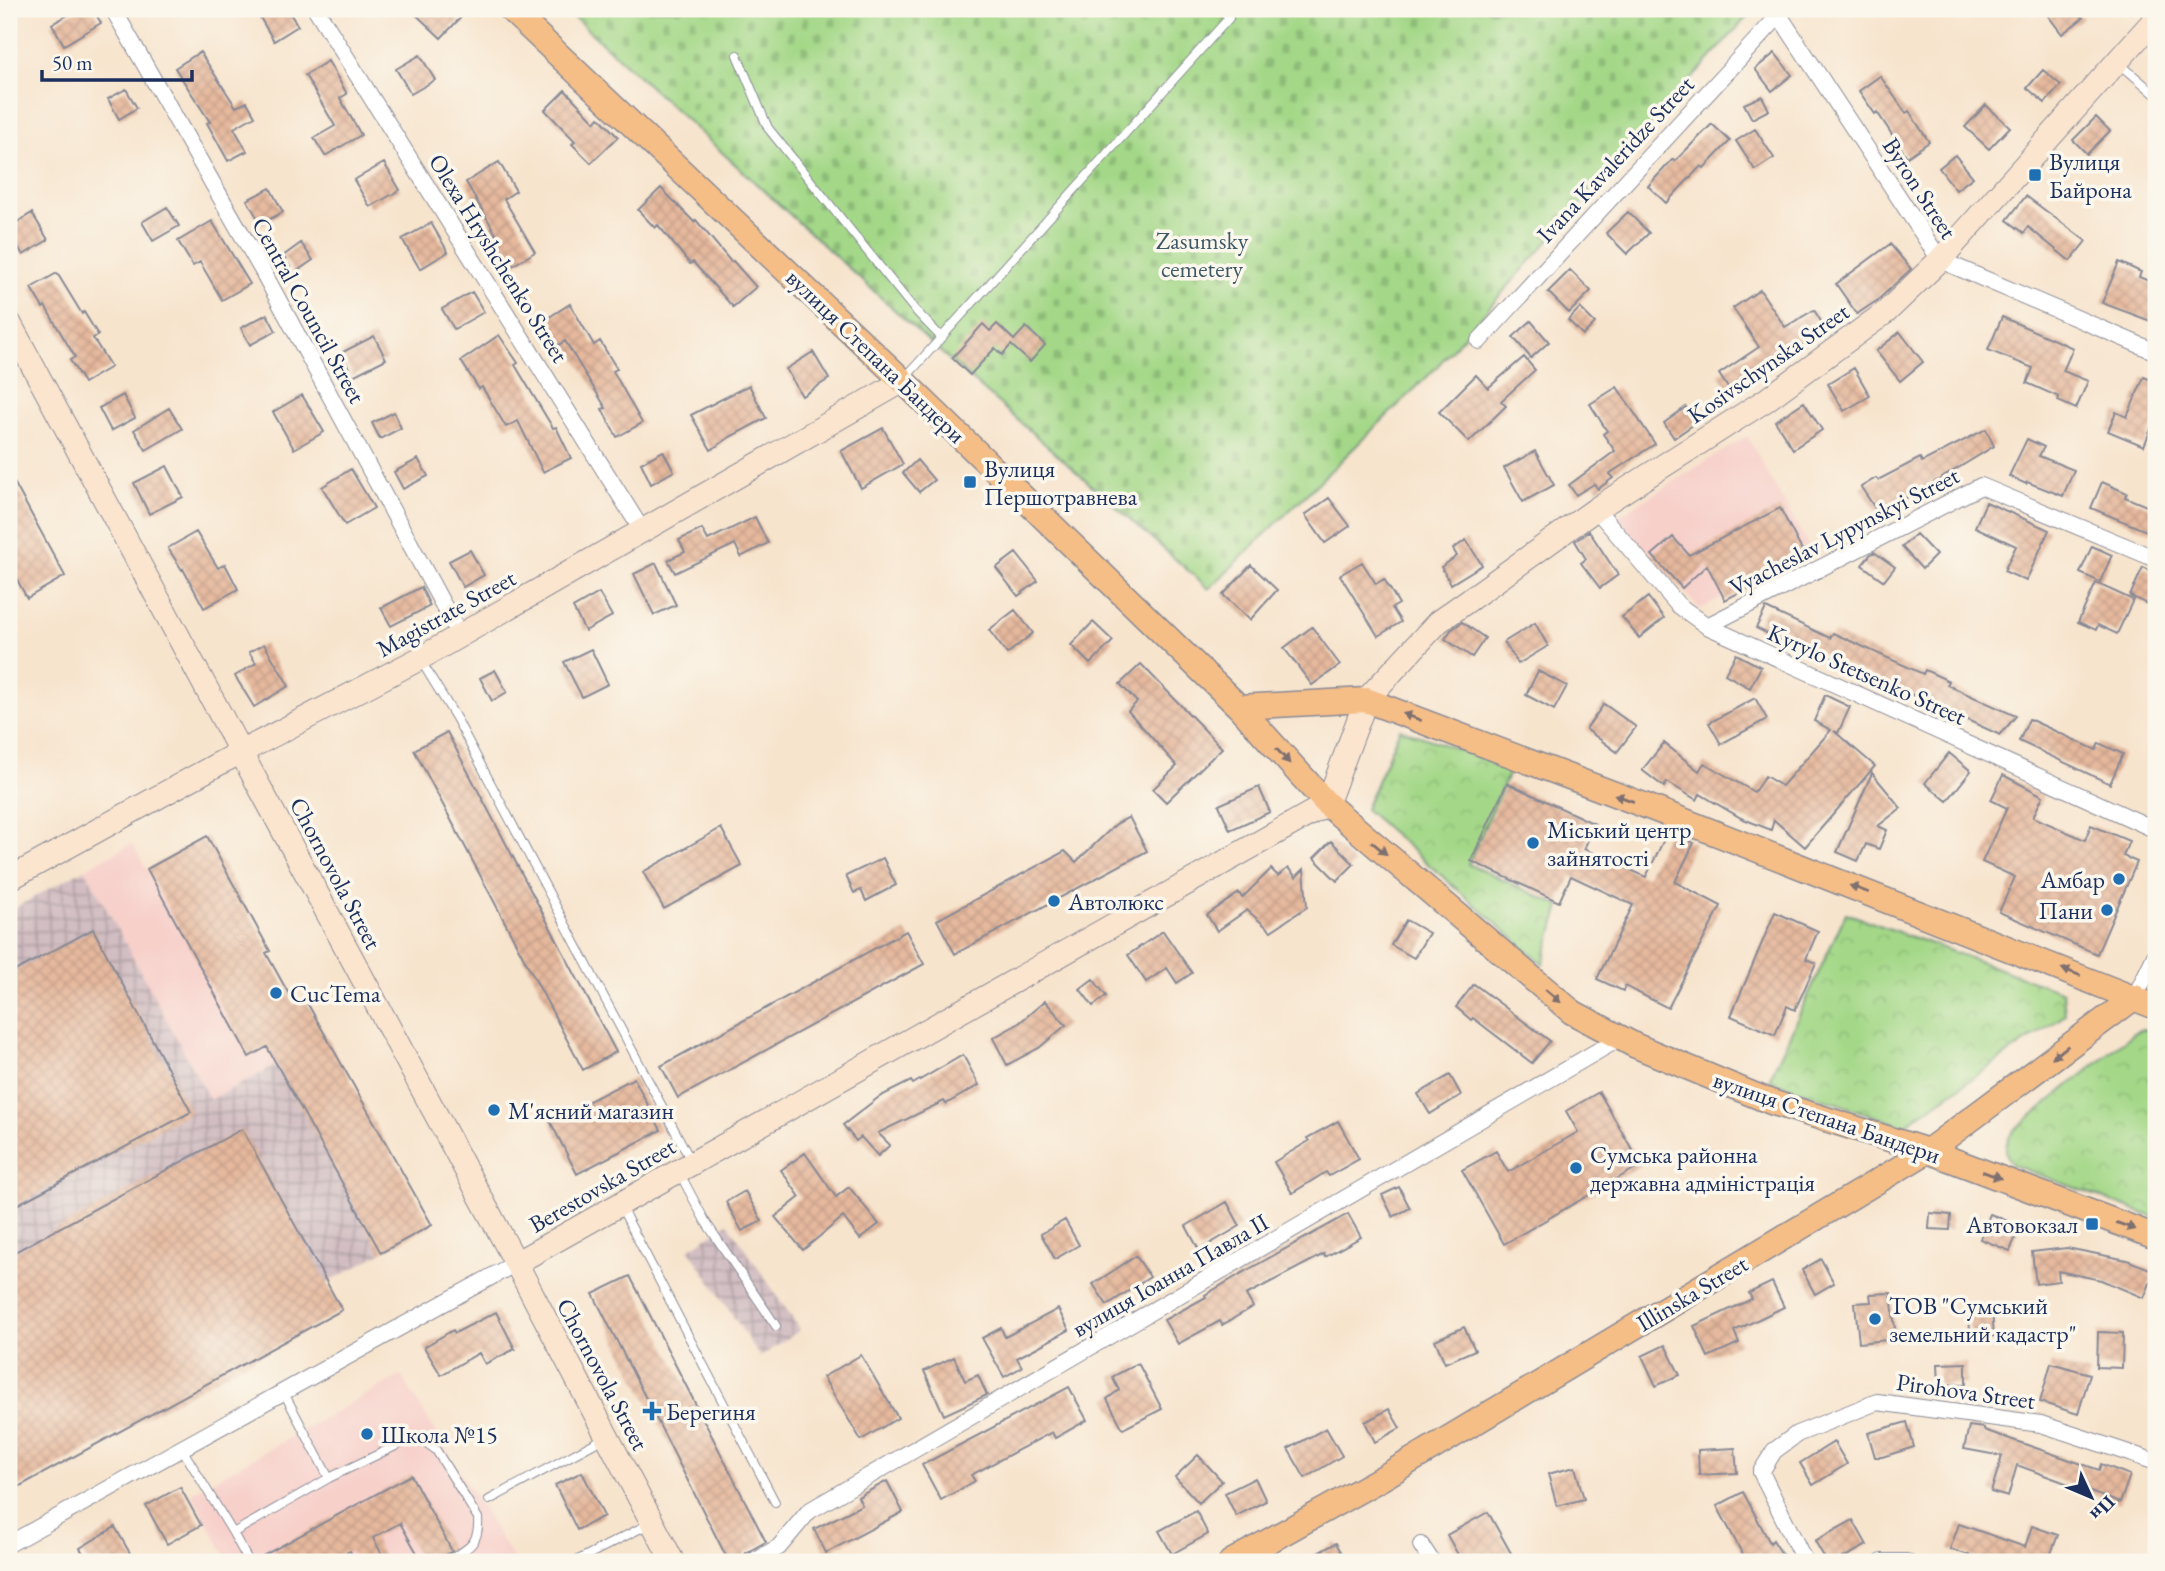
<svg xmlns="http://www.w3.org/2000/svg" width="2165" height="1571" font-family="'EB Garamond',serif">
<defs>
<pattern id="industrial-grid" width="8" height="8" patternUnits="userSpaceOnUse" patternTransform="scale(1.75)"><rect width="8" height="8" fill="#d2bec2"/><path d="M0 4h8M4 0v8" fill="none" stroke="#aa9ba1"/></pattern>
<pattern id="cemetery-stones" width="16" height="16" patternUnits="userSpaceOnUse" patternTransform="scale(1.75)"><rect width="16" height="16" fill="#a4d888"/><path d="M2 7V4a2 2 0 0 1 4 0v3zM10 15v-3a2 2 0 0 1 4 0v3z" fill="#8dba78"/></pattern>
<pattern id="park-crowns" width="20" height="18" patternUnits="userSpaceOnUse" patternTransform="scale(1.75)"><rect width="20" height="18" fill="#a4d888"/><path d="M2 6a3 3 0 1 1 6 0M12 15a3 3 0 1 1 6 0" fill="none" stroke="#8dba78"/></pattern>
<pattern id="building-cross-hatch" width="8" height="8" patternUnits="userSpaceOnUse" patternTransform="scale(1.75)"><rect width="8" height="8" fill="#e6b99d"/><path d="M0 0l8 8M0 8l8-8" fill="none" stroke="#c59f8a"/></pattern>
</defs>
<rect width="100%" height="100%" fill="#fbf7ec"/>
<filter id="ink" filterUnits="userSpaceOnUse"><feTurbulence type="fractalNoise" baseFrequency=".0143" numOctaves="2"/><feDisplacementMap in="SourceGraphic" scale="14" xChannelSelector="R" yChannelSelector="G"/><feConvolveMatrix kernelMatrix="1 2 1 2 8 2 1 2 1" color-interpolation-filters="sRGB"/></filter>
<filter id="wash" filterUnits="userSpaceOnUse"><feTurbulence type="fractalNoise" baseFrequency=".00686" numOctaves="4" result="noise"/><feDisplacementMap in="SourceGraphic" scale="28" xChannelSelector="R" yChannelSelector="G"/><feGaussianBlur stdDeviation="1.57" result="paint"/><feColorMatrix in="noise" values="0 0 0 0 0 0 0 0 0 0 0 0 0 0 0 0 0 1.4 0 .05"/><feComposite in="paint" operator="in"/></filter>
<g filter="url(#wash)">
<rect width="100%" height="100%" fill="#f7e4cd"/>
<path fill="#f7d0ca" d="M1747,436L1813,554L1700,609L1617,517Z
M132,843L250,1057L267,1047L277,1065L210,1101L85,869Z
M401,1375L515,1562H229L191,1493Z"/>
<path fill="url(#industrial-grid)" d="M85,869L210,1100L277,1065L381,1253L327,1283L342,1310L9,1492V911Z
M728,1223L800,1330L760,1357L689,1249Z"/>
<path fill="url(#cemetery-stones)" stroke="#608473" stroke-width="2" d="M565,9H1754L1432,372L1209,589L935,347Z"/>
<path fill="url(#park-crowns)" stroke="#608473" stroke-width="2" d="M1400,729L1511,768L1468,864L1560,906L1543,964L1365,809Z
M1846,913L2063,992L2065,1015L1903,1126L1769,1080Z
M2142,1029L2156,1032V1218L2013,1165C2002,1153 2005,1142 2014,1130L2134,1033Z"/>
<g id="blocks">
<path fill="url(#building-cross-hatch)" d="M79,9H93L101,23L64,45L52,24Z
M255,9H287L298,26L274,41Z
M410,9H469L441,38Z
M2043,9H2076L2083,18L2062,34Z
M200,52L236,107L247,102L255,116L234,128L247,151L228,161L207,123L210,122L175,68Z
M1775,53L1792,75L1772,91L1755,69Z
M420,55L435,80L411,94L396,69Z
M328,61L347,94L340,98L361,135L325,156L314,138L335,126L305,75Z
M2043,70L2061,85L2045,103L2027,88Z
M1880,76L1906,113L1909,111L1929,142L1907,157L1877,112L1875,114L1859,91Z
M126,89L137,108L119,119L108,99Z
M565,90L595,122L599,117L618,137L591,163L572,144L575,141L545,110Z
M1762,96L1769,110L1752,119L1744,104Z
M1986,105L2010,127L1989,149L1965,127Z
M2096,117L2110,131L2087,154L2073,140Z
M1712,124L1730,141L1704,168L1701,166L1666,203L1648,186L1673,159L1675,161Z
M1755,129L1774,158L1755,170L1736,141Z
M1955,155L1973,177L1956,190L1939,168Z
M499,162L516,191L504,199L535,252L510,267L492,236L496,234L466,182Z
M384,163L400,190L370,207L354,180Z
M270,188L283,212L261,224L247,200Z
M661,188L694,222L696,220L731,262L733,261L756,287L733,307L693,262L690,264L658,225L655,228L638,210Z
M2026,196L2086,241L2070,261L2028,227L2024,233L2007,220Z
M167,207L179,226L153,241L142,222Z
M1628,212L1649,233L1627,254L1606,233Z
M32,213L48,240L23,255L9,231V227Z
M212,221L250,284L222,300L200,262L193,266L178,241Z
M431,223L448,252L420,269L402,239Z
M301,243L313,260L294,273L283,256Z
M1890,244L1911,269L1878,300L1857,314L1836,284Z
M2119,262L2141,272L2139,277L2156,284V323L2102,303Z
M1570,270L1591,291L1569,313L1548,292Z
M57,273L82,314L84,312L98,335L93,338L111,367L84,383L70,360L75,357L45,306L43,308L31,288Z
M1760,290L1785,327L1814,310L1827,331L1793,351L1732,394L1719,374L1759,347L1733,308Z
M472,292L484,312L454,329L442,309Z
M570,304L594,345L600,341L617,369L613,371L642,423L617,437L602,409L606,408L565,341L557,346L543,321Z
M1580,308L1595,323L1583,335L1568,320Z
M267,314L276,331L250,345L241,328Z
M2002,317L2073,348L2063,371L2088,381L2076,409L2058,401L2059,397L2027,383L2033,368L1988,350Z
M1531,321L1549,342L1531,358L1513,337Z
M983,324L990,331L997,324L1014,340L1026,327L1045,345L1030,362L1011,345L1002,355L995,348L970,375L952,358Z
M1900,332L1923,362L1900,381L1876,351Z
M499,335L518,363L515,365L553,428L556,427L571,458L543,472L518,421L506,427L482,387L479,389L461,361Z
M374,336L386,359L353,376L341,353Z
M813,352L829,379L802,396L786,369Z
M1524,357L1535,370L1501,401L1506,406L1469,442L1439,412L1476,375L1488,388Z
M1854,368L1870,396L1844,411L1828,384Z
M2144,377L2156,382V417L2144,446L2108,431L2116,412L2127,417Z
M749,385L766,418L730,437L711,450L691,415Z
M1617,387L1655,444L1609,474L1613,478L1598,489L1594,484L1576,495L1569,485L1615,451L1603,434L1607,431L1590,404Z
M123,395L135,418L111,431L99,408Z
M302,395L324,432L294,449L273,412Z
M1804,402L1822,430L1793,449L1775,421Z
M1686,407L1697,422L1674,438L1664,423Z
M169,408L182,429L146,450L134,430Z
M394,412L401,428L380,439L372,423Z
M883,428L903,464L861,488L841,451Z
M1986,429L1994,446L1937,481L1893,505L1895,508L1881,517L1861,487L1876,478L1878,480L1920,458L1922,462Z
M2027,439L2044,447L2039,456L2074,470L2063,496L2027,482L2026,484L2009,476Z
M663,451L674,471L651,484L641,463Z
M1535,451L1554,485L1523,502L1504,468Z
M418,459L428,476L403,489L394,472Z
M917,460L934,480L919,492L903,473Z
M167,466L183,497L149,514L134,483Z
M351,469L374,508L345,525L322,487Z
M9,473L65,576L27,598L9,565Z
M2102,482L2127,493L2125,497L2156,510V535L2091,508Z
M1329,498L1350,526L1325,543L1305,515Z
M1986,502L2049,530L2026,581L2004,571L2016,546L1975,527Z
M1780,508L1806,558L1725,600L1707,565L1682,588L1652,555L1673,537L1689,555Z
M755,517L768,543L741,557L735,544L675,573L668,560L685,552L679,540L702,529L708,540Z
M1589,531L1618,575L1600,588L1581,563L1586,559L1575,541Z
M196,532L218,568L225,564L238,589L204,608L183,569L182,570L168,548Z
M1916,534L1936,555L1922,569L1902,547Z
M1466,540L1482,565L1451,584L1441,567L1457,556L1453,549Z
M2092,546L2112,555L2100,582L2080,573Z
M470,550L484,575L463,587L449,561Z
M1874,552L1895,567L1884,581L1862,565L1870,555Z
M1016,553L1038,581L1018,596L996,568Z
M1362,562L1376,584L1384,579L1399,604L1392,608L1401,622L1378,636L1340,575Z
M656,563L676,605L654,615L634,574Z
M1251,565L1277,590L1250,620L1223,595Z
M2143,567L2156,573V594L2151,606L2130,596Z
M2096,583L2133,600L2117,634L2098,625L2096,630L2078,622Z
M421,587L430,606L391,626L381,608Z
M599,593L612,616L585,631L573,608Z
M1648,597L1664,618L1639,638L1622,617Z
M1766,608L1830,638L1833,633L1923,674L1925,670L1949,681L1947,685L2016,716L2000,735L1801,644L1798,649L1756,628Z
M1015,610L1033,633L1007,654L989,630Z
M1093,622L1113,641L1090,664L1071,645Z
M1462,622L1485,638L1472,657L1445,639L1451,630Z
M1535,623L1548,646L1518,664L1504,642Z
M1312,627L1340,665L1312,685L1284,648Z
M264,644L289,686L254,707L235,676L256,663L249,652Z
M591,649L608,684L582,697L564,662Z
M1736,654L1761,667L1750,688L1725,674Z
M1141,664L1222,748L1166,802L1153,789L1177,766L1128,711L1137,702L1120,684Z
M495,670L507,692L492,701L480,678Z
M1538,671L1567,686L1554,710L1526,695Z
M1825,695L1850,707L1838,733L1834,731L1875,766L1805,847L1774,820L1771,830L1741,818L1700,794L1697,800L1667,782L1664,787L1642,770L1664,743L1699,771L1704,763L1754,792L1765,776L1782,786L1831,730L1814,721Z
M1755,698L1767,719L1721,744L1709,723Z
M1604,704L1636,727L1617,752L1586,729Z
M2029,719L2096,750L2099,743L2123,754L2110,784L2019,741Z
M447,732L616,1052L583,1070L414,750Z
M1949,753L1971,771L1947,801L1925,783Z
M1872,773L1901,808L1878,826L1887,830L1879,849L1866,844L1858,861L1837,852Z
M2003,775L2043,796L2033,817L2085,840L2091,825L2129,841L2123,856L2137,862L2097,954L1999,912L2015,877L1982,862L2007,808L1991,800Z
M1507,783L1595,824L1584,849L1646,877L1668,831L1694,843L1675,882L1721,906L1668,1008L1625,986L1623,991L1597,979L1633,905L1571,876L1559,902L1471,861Z
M1259,787L1270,812L1230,830L1219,805Z
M1129,817L1147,851L955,954L937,920L1065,851L1076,862L1116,824Z
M721,828L742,866L664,909L643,872Z
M207,836L270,951L266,953L295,1005L305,999L432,1225L381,1253L267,1047L249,1057L147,869Z
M1331,841L1354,864L1337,881L1314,858Z
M883,858L896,885L866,901L861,890L854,893L846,876Z
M1288,868L1296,877L1304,869L1307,907L1271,931L1247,910L1217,931L1207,915L1239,893L1242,898L1271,869L1278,876Z
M1775,912L1818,931L1806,959L1816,963L1795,1010L1787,1006L1775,1035L1731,1016Z
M1406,920L1429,933L1414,958L1391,945Z
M93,929L191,1112L9,1209V974Z
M906,931L924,964L678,1098L661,1066Z
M1163,931L1192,973L1177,983L1167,968L1146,982L1128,955Z
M1093,979L1106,996L1093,1006L1080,989Z
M1474,984L1550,1041L1532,1063L1473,1018L1471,1020L1456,1007Z
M1045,1001L1066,1025L1039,1048L1007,1065L993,1038L1018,1024Z
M963,1055L979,1085L946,1104L944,1101L878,1133L890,1145L878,1156L861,1137L856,1141L843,1125L879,1097L911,1081L913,1084Z
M1450,1075L1461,1095L1430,1114L1418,1094Z
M634,1078L661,1130L577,1174L550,1121Z
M1599,1092L1641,1165L1504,1244L1462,1170L1496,1151L1508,1172L1578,1132L1566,1111Z
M1338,1121L1359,1159L1329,1176L1326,1172L1292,1193L1274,1162L1309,1141L1307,1138Z
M242,1129L342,1310L9,1492V1255Z
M805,1153L836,1197L849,1187L879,1224L860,1239L843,1217L803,1250L775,1217L800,1197L781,1170Z
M1399,1187L1410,1208L1393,1217L1382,1195Z
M745,1191L762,1221L742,1231L726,1202Z
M1227,1202L1240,1226L1199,1250L1186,1226Z
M1930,1213L1951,1215L1950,1230L1929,1229Z
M1348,1214L1361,1237L1325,1257L1324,1254L1246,1295L1253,1307L1222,1325L1220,1321L1178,1344L1164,1320L1206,1297L1205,1295L1244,1272Z
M1990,1214L2020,1226L2010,1251L1980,1239Z
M1065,1220L1079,1245L1055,1259L1041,1234Z
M2067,1248L2127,1260L2155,1271L2144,1298L2101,1280L2058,1271L2059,1281L2036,1284L2032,1252Z
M1136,1256L1150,1277L1107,1305L1093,1284Z
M1821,1259L1834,1283L1815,1294L1802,1270Z
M630,1276L766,1542L746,1553L742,1562H729L593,1294Z
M1772,1282L1784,1307L1734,1331L1739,1343L1708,1357L1694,1326L1752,1299L1749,1293Z
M1891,1293L1896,1339L1859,1343L1855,1303L1871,1302L1870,1294Z
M1058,1309L1069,1330L1017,1358L1022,1367L1004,1377L982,1338L1001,1328L1005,1337Z
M1992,1309L1994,1336L1971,1338L1968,1312Z
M496,1312L515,1349L485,1364L479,1353L441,1375L424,1347L453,1330L455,1333Z
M1464,1327L1475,1350L1445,1363L1435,1340Z
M2098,1332L2123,1333L2122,1368L2097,1367Z
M1665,1345L1680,1375L1656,1386L1642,1356Z
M861,1355L898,1418L861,1440L823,1377Z
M954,1357L965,1381L978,1375L987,1395L944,1415L924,1371Z
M1138,1363L1162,1409L1123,1429L1107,1399L1119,1390L1112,1377Z
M1966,1363V1384L1939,1385L1938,1364Z
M2051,1363L2090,1374L2078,1414L2040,1402Z
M1069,1387L1087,1420L1055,1438L1052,1432L971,1475L975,1481L941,1500L922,1465Z
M1389,1409L1400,1428L1375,1442L1365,1422Z
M1907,1422L1914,1447L1882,1457H1875L1868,1433Z
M1969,1426L1984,1428V1430L2099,1470L2101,1464L2130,1475L2120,1503L2017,1465L2008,1497L1991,1492L2002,1456L1964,1449Z
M1326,1428L1342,1456L1305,1478L1288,1449Z
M1834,1442L1847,1464L1813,1485L1800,1463Z
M1735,1448L1737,1473L1699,1475L1698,1450Z
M1198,1455L1222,1481L1199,1503L1175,1477Z
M1575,1467L1584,1499L1557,1506L1548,1474Z
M582,1472L604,1516L577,1530L555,1485Z
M411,1475L452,1551L442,1557L440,1562H422L400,1523L373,1538L386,1562H357L350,1551L329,1562H255V1560Z
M1255,1478L1266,1501L1236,1516L1225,1493Z
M887,1481L903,1512L826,1553L814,1529L862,1505L858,1497Z
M180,1487L201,1525L167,1544L146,1506Z
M1743,1492L1770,1543L1773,1540L1787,1562H1747L1743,1555L1717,1506Z
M1196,1511L1208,1534L1172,1554L1159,1531Z
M1488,1512L1516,1562H1462L1447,1535Z
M1853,1520L1867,1545L1836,1562H1827L1815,1541Z
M1959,1524L2025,1547L2032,1526L2058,1535L2050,1556L2061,1560L2060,1562H1989L1950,1549Z
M115,1527L135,1562H88L80,1548Z
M1336,1543L1347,1562H1301Z"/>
</g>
</g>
<g filter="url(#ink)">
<use href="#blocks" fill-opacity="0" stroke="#898a96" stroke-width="2"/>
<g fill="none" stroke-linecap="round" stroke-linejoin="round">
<g stroke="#898a96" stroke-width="10">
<path id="lane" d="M737,55L768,128L914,309L942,338
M2118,62L2156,95
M904,379L1229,18L1222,9
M421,661L456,718L691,1161
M680,1174L705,1221L776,1326
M621,1207L775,1502
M283,1391L329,1478L408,1440L425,1442L436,1450L478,1518C480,1545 467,1549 446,1562
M181,1447L233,1533L249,1562
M489,1500L604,1438
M233,1533L329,1478
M574,1562L649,1524"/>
</g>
<g stroke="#898a96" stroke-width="18">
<path id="street" d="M113,9L261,268L460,636
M316,9L643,532
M1779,15L1940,260L2156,352
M1479,341L1785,9
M1596,509L1678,605L1707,626L2156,830
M1707,626L1981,486L2156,559
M2135,997L2156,954
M9,1544L516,1263
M1421,1545L1432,1562
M752,1562L779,1547L809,1511L1620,1038
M1805,1562L1761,1472L1774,1451L1797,1434L1877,1402L2041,1424L2156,1462
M1882,1562H1907"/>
</g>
<g stroke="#898a96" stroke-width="25">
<path id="secondary" d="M9,322L516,1263L673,1562
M9,879L220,763L419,659L903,381
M516,1263L1327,804L1366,700L1438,622L1596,509L1766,400L1886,312L1940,260L2156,18"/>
</g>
<g stroke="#898a96" stroke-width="27">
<path id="primary" d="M510,9L903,381L1239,707L1327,804L1572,1012L1634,1045L1771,1102L1928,1151L2156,1237
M1239,707L1366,700L1662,812L2156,1007
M1231,1562L1382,1478L1928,1151L2135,997"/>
</g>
<use href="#lane" stroke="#fff" stroke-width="8"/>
<use href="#street" stroke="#fff" stroke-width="16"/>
<use href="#secondary" stroke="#fbe5cf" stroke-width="23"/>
<use href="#primary" stroke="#f6be87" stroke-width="24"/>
</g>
<defs><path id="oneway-solid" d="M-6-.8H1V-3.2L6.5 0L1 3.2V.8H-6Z" transform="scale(1.75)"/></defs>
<g fill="#7e6f70">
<use href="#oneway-solid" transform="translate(1412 717) rotate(-159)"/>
<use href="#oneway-solid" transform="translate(1283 756) rotate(48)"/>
<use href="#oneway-solid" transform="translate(1624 798) rotate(-160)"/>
<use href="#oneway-solid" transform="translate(1379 848) rotate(40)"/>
<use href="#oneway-solid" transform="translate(1859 889) rotate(-159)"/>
<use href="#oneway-solid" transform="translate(2071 972) rotate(-159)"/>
<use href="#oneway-solid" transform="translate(1553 996) rotate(40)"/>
<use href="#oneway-solid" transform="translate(2060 1052) rotate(143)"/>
<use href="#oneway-solid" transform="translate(1992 1175) rotate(20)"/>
<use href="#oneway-solid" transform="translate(2126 1226) rotate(20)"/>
</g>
</g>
<g fill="#1f6fb2" stroke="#fbf7ec" stroke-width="2.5">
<rect x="2028" y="168" width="14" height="14" rx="3.5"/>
<rect x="963" y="475" width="14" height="14" rx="3.5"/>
<circle cx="1533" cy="843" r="7"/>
<circle cx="2119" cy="879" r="7"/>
<circle cx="1054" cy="901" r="7"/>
<circle cx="2107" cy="910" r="7"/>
<circle cx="276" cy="993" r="7"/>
<circle cx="494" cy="1110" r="7"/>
<circle cx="1576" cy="1168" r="7"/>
<rect x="2085" y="1217" width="14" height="14" rx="3.5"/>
<circle cx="1875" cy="1319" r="7"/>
<path d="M648.5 1400.5h7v7h7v7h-7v7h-7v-7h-7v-7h7z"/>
<circle cx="367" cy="1434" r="7"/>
</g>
<g text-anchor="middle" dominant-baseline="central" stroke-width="7" stroke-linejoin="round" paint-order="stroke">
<g font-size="24" fill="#1b2f5e" stroke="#fbf7ec">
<text transform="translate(1615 159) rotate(-47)">Ivana Kavaleridze Street</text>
<text transform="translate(1920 188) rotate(57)">Byron Street</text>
<text transform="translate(499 258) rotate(58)">Olexa Hryshchenko Street</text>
<text transform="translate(309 310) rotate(61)">Central Council Street</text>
<text transform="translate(876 356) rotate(44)">вулиця Степана Бандери</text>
<text transform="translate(1768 363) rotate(-35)">Kosivschynska Street</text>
<text transform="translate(1844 531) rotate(-27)">Vyacheslav Lypynskyi Street</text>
<text transform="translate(446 613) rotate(-29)">Magistrate Street</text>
<text transform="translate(1867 674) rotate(24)">Kyrylo Stetsenko Street</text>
<text transform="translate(336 873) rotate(62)">Chornovola Street</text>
<text transform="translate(1827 1117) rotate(19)">вулиця Степана Бандери</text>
<text transform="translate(602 1185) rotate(-30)">Berestovska Street</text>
<text transform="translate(1170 1275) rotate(-30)">вулиця Іоанна Павла II</text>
<text transform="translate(1692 1293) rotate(-31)">Illinska Street</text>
<text transform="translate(603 1374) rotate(62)">Chornovola Street</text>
<text transform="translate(1966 1391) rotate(8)">Pirohova Street</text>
</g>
<g font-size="24" fill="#1b2f5e" stroke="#fbf7ec" text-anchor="start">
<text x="2049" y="161">Вулиця<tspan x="2049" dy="28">Байрона</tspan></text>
<text x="984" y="468">Вулиця<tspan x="984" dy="28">Першотравнева</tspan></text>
<text x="1547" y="829">Міський центр<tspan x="1547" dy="28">зайнятості</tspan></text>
<text x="2105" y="879" text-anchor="end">Амбар</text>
<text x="1068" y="901">Автолюкс</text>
<text x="2093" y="910" text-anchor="end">Пани</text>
<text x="290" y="993">CucTema</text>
<text x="508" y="1110">М'ясний магазин</text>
<text x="1590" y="1154">Сумська районна<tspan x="1590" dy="28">державна адміністрація</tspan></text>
<text x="2078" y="1224" text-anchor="end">Автовокзал</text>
<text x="1889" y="1305">ТОВ "Сумський<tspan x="1889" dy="28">земельний кадастр"</tspan></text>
<text x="666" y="1411">Берегиня</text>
<text x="381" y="1434">Школа №15</text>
</g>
<g font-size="24" fill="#3d5968" stroke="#fbf7ec">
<text x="1202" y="240">Zasumsky<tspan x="1202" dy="28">cemetery</tspan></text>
</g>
</g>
<rect width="2165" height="1571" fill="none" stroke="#fbf7ec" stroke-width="35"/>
<g transform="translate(2091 1497) rotate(134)" stroke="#fbf7ec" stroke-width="5" paint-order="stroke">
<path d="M0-5L12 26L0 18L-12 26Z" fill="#1b2f5e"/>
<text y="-10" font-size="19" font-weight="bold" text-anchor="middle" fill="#1b2f5e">Пн</text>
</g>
<path d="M42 70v10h150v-10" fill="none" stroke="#1b2f5e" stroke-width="3.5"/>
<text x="52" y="70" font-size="21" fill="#1b2f5e" stroke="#fbf7ec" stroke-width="5" paint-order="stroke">50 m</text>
</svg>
